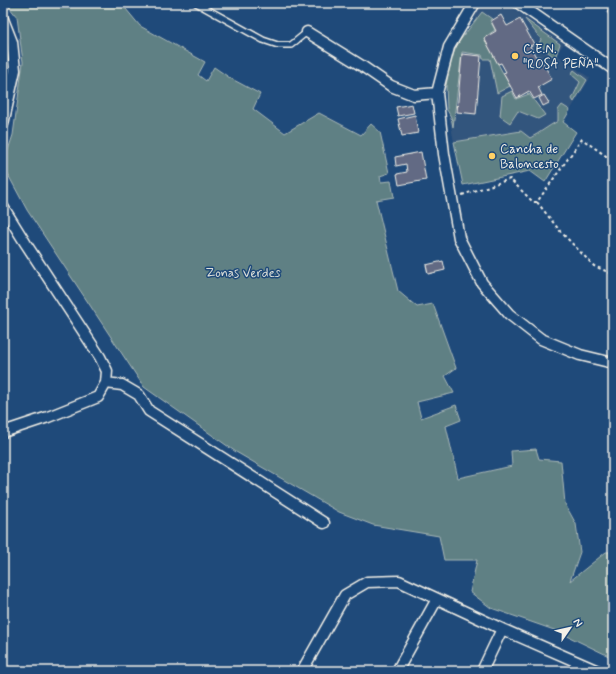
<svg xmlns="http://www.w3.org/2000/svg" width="616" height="674" font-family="Mynerve,sans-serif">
<rect width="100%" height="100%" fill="#1f4a7a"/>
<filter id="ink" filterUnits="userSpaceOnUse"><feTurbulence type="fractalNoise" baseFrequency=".025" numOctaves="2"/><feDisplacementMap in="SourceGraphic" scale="8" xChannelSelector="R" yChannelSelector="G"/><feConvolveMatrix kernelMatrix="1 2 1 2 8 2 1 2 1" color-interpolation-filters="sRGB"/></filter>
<g filter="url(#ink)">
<path fill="#33547d" d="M482,3H505L564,44L556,54L590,78L563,122L576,132L545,182L520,131L454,142L448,111L446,86L458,43L474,22L477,9Z"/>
<path fill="#5f8084" stroke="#aab8b6" d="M6,3H121L140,26L205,62L198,75L206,81L214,67L230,78L260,94L253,109L285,133L319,113L361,135L371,124L380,132L389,173L380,176L381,182L391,181L394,197L376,200L398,291L417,307L433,304L456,368L445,376L454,393L417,402L421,418L456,405L461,420L446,426L458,478L512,466L511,451L536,449L539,459L561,461L565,504L576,524L580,552L570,581L606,552H613V658L557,631L491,608L470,592L477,560H444L439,536L373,525L339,512L236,452L144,387L27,210L6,171L7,153L13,135L23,62L17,17Z
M482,12L492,19L490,20L495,30L484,38L510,86L497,93L490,59H483L482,55L462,52L453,127L451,117L447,110L446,86L451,59L458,43Z
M525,19L560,44L555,58L539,44L541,39Z
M574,70L587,80L574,102L572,99L580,82L571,74Z
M512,91L516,99L529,94L545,115L538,119L518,111L510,123L500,116L502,96Z
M562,105L570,110L563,122L576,132L545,182L530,171L463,185L454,142L521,131L530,138C540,133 548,126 558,121V110Z"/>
<path fill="#626b84" stroke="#f4f1e8" d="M610,3H613V20L607,12L613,8Z
M501,15L507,26L520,19L534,44L530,46L536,57L539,56L552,79L538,87L542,95L534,99L529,91L517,98L503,73L506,72L501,63L498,64L484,38L496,31L491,21Z
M462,54L481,56L476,114L457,112Z
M544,95L549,103L543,106L539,98Z
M412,104L414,113L398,116L396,107Z
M415,115L418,133L402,136L398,119Z
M421,152L426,180L399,185L397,174L407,172L406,164L396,166L395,157Z
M443,261L445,270L428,274L426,265Z"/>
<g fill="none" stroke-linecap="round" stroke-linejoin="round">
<g stroke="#f4f1e8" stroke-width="8">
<path id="service" d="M196,3L263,40L278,45H291L307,32"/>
</g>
<g stroke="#f4f1e8" stroke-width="13">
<path id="minor" d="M475,3L449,47L437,93L444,154L459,238L482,283L509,314L541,339L580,355L613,363
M518,3L613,69
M3,19L12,42L15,70L3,124
M307,32L362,66L391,86L414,95L437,93
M3,207L26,244L100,357L107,371L106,383L98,397L48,417L3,432
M106,383L122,385L139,395L149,411L324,523
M302,671L345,595L367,582L399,581L502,629L598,671
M397,671L437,599
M482,671L502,629"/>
</g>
<path stroke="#f4f1e8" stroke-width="2" stroke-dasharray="3 3" stroke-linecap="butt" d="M462,195L510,179L533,202H537L582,139L613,161
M537,202L560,231L594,266L613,274"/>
<use href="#service" stroke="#1f4a7a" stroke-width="5"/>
<use href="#minor" stroke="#1f4a7a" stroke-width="10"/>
</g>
</g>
<g fill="#ffd166" stroke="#1f4a7a" stroke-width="1.5">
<circle cx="515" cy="56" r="4"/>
<circle cx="492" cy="156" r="4"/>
</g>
<g text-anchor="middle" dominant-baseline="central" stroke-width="3" stroke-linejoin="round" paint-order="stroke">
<g font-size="13" fill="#f4f1e8" stroke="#1f4a7a" text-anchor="start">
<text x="523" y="49">C.E.N.<tspan x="523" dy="15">"ROSA PEÑA"</tspan></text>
<text x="500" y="149">Cancha de<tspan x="500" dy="15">Baloncesto</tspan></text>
</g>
<g font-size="13" fill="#dee0d9" stroke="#1f4a7a">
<text x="243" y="273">Zonas Verdes</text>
</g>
</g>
<rect width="616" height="674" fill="none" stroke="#1f4a7a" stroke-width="16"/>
<rect x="8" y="8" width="600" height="658" fill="none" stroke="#f4f1e8" stroke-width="1.5" filter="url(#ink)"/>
<g transform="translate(570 628) rotate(56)" stroke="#1f4a7a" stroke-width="3" paint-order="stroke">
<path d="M0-3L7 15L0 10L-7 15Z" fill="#f4f1e8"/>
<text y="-6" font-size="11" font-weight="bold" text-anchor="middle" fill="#f4f1e8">N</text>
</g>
</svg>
